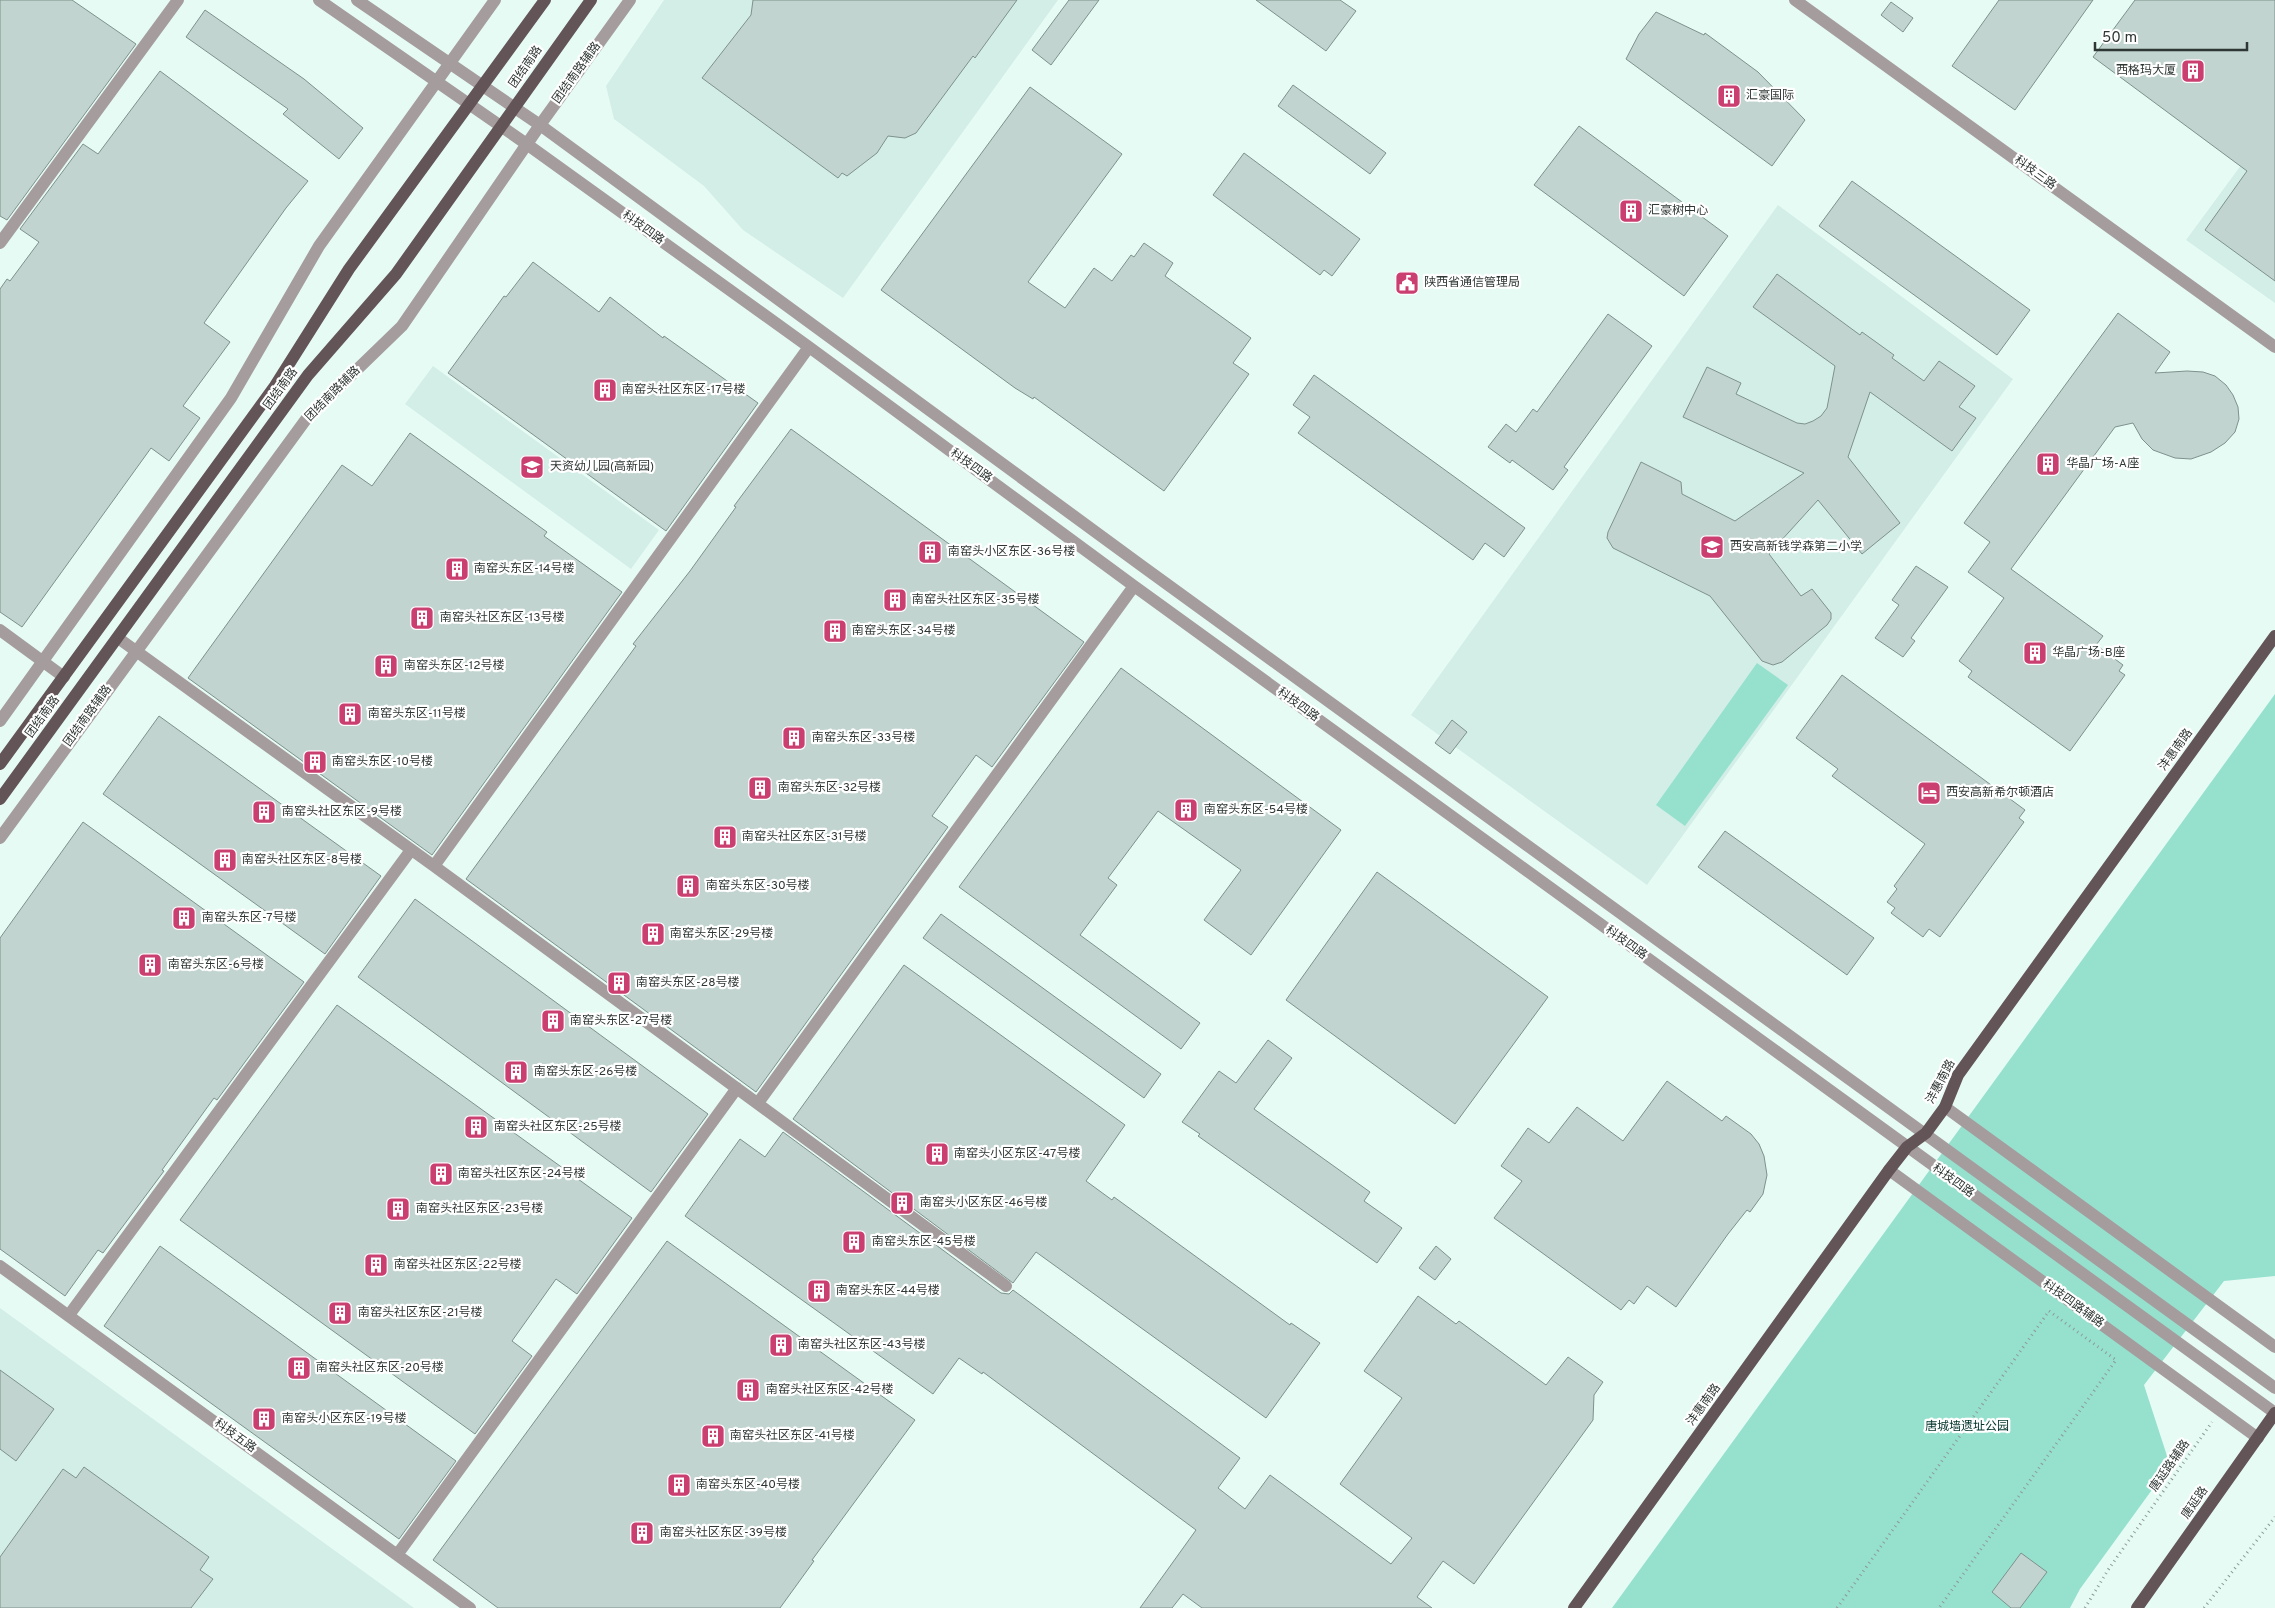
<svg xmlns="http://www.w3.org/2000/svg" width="2275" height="1608" font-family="Overpass,'Noto Sans SC',sans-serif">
<rect width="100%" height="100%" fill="#e7fbf5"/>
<path fill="#d2eee7" d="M664,0H1058L843,298L743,230L704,186L614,119L606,86Z
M2275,119V303L2186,240Z
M1778,205L2013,379L1647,885L1411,715Z
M433,366L659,530L631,569L405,404Z
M0,1308L414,1608H0Z"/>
<path fill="#96e1ce" d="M1757,663L1788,685L1685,826L1656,805Z
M2275,694V1276L2224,1281L2144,1385L2170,1465L2080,1589L2070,1608H1612Z"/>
<path fill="#c1d4cf" stroke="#7e918c" d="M0,0H72L136,44L7,220L0,216Z
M753,0H1017L975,58L973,56L916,133L905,138L888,136L877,153L847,176L842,173L838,178L702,78L751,15Z
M1069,0H1099L1051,65L1032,50Z
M1256,0H1340L1356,11L1326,51Z
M1999,0H2093L2015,110L1952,66Z
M2135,0H2275V281L2205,230L2247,171L2093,57Z
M1891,2L1913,18L1903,32L1881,15Z
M205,10L304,79L363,128L339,159L283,114L288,109L186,37Z
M1656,12L1704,35L1705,33L1758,72L1805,120L1772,166L1626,59L1639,34Z
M160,71L308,181L286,208L204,323L230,342L183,406L200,418L169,461L151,448L22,627L0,612V289L7,279L10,281L39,242L20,229L83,144L98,154Z
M1293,85L1386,153L1370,174L1278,106Z
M1030,87L1122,154L1028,282L1065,308L1094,268L1112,281L1131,255L1134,257L1144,243L1173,263L1165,276L1251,338L1233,363L1249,374L1164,491L1034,397L1033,399L1015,388L881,290Z
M1579,126L1728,236L1684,296L1534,185Z
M1244,153L1360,239L1332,276L1324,270L1320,275L1213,195Z
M1852,181L2030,310L1997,355L1819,226Z
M533,262L599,312L610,297L663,338L664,336L758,403L666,531L448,373L504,296L506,297Z
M1777,274L1860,335L1862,332L1894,355L1892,358L1924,381L1939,361L1975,386L1959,407L1976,418L1952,451L1870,392L1848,457L1900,523L1862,554L1818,500L1769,554L1801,596L1812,589L1831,613V619L1827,625L1782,662L1773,665L1762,661L1710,596L1613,548L1607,538L1608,532L1641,462L1681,482L1682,494L1735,521L1804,473L1683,417L1707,367L1741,383L1736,394L1797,423L1805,424L1813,421L1821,416L1827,408L1835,366L1753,307Z
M2118,313L2170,352L2155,373L2187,371L2203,372L2215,376L2226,385L2233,395L2238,407L2239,419L2235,432L2225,443L2211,452L2191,459L2175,458L2153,450L2142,439L2133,423L2115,427L2011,569L2103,636L2096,645L2123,665L2119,671L2125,675L2070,751L1968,677L1972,671L1959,661L2004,598L1968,572L1990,542L1964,523Z
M1608,314L1652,346L1564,467L1568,470L1553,490L1512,460L1510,463L1488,447L1506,424L1516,432L1533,409L1537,412Z
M1314,375L1525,528L1504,557L1485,543L1473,560L1298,433L1310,417L1293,405Z
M791,429L1084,642L992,767L976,755L932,816L948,827L756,1092L466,879L636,646L633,644L690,571L736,507L734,506Z
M410,433L547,532L544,536L622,592L432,855L188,678L342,465L372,486Z
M1916,566L1948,587L1911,638L1915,641L1903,657L1875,638L1899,605L1892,600Z
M1121,668L1341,830L1251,955L1204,920L1241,870L1158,811L1108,878L1117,885L1080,935L1200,1023L1181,1049L959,887Z
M1842,675L2025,810L2019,818L2024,822L1940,937L1929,929L1923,937L1891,913L1895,908L1887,902L1897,889L1894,886L1925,844L1832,776L1838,769L1796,738Z
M159,716L381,876L325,954L103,794Z
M1452,720L1467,732L1450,754L1435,743Z
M83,822L304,982L217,1100L214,1098L162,1170L164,1171L103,1253L98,1250L65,1296L0,1249V938Z
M1725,831L1874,938L1847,975L1698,867Z
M1377,872L1548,997L1455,1124L1286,1000Z
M415,899L708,1114L651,1192L358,977Z
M941,914L1161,1074L1144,1098L923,938Z
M904,965L1125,1125L1086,1181L1112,1200L1114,1197L1290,1325L1291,1323L1320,1343L1266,1418L1036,1252L1013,1283L793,1119Z
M337,1005L632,1218L577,1294L556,1279L512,1341L532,1356L475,1434L180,1220Z
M1268,1040L1292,1058L1254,1109L1370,1192L1364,1201L1402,1228L1377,1263L1198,1136L1200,1134L1182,1122L1219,1071L1236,1083Z
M1667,1081L1722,1121L1726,1116L1751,1134L1759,1144L1764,1156L1767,1175L1763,1194L1750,1212L1747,1210L1728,1234L1676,1307L1647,1286L1634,1304L1629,1300L1621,1310L1494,1218L1522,1181L1501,1166L1528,1128L1549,1143L1577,1107L1623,1141Z
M783,1132L1001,1293L1009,1294L1013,1290L1240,1458L1218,1488L1245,1509L1270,1475L1391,1564L1412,1538L1340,1484L1402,1398L1364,1371L1418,1296L1456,1324L1459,1321L1546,1385L1568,1357L1603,1382L1594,1395L1593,1420L1474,1584L1443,1561L1417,1597L1432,1608H1202L1183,1594L1172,1608H1140L1196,1530L983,1372L982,1374L959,1358L933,1394L685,1216L740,1139L765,1157Z
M667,1241L915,1420L812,1560L814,1561L780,1608H498L433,1560Z
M160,1246L456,1461L399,1539L104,1326Z
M1436,1246L1451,1259L1435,1280L1419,1268Z
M0,1370L54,1409L16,1461L0,1449Z
M84,1467L209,1557L200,1570L213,1579L191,1608H0V1557L63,1469L76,1478Z
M2021,1553L2047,1572L2020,1608H2011L1992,1592Z"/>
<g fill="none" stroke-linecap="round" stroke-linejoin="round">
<path stroke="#8d9b97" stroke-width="3" stroke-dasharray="1 4" stroke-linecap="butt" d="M1837,1608L2049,1311L2116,1360L1939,1608
M2085,1608L2108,1570L2212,1422
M2204,1608L2275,1517"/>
<path stroke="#a59c9e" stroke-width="12" d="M319,0L528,145L809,347L1134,586L2275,1413
M357,0L540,125L1142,566L2275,1388
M1795,0L2275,347
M0,243L178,0
M0,630L64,677
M118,638L434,866L1006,1286
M0,721L231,398L319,246L495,0
M0,838L307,418L402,326L540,125L630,0
M434,866L809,347
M758,1103L1134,586
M1945,1107L2275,1347
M1889,1170L2258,1438
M0,1266L470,1608
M69,1315L411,850
M397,1555L737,1088"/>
<path stroke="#635458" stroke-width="12" d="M0,764L275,386L349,269L545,0
M0,799L308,375L396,274L591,0
M1574,1608L1889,1170L1907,1147L1926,1133L1945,1107L1958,1075L2275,636
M2137,1608L2275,1413"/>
</g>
<defs>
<g id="building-square" transform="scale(1.25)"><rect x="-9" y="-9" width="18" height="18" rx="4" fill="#ca3e70" stroke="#fff"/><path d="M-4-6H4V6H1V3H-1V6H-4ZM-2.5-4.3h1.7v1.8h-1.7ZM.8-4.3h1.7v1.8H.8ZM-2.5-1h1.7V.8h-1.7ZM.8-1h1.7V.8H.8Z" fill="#fff"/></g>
<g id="civic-square" transform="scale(1.25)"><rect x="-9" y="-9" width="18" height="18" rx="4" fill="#ca3e70" stroke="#fff"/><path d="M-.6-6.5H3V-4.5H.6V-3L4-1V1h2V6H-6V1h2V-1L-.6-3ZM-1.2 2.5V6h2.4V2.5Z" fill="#fff"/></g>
<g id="school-square" transform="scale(1.25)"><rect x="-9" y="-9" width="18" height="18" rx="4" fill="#ca3e70" stroke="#fff"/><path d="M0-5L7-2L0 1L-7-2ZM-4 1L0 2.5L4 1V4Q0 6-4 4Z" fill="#fff"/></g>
<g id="hotel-square" transform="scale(1.25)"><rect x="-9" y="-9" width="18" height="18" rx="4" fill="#ca3e70" stroke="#fff"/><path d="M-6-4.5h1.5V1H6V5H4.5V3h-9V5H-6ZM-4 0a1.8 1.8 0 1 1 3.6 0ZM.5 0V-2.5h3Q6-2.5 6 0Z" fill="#fff"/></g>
</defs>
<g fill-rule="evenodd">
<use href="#building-square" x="2193" y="71"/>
<use href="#building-square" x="1729" y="96"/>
<use href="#building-square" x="1631" y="211"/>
<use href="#civic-square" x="1407" y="283"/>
<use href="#building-square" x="605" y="390"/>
<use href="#building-square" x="2048" y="464"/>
<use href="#school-square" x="532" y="467"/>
<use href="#school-square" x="1712" y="547"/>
<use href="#building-square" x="930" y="552"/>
<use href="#building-square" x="457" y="569"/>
<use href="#building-square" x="895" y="600"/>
<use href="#building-square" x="422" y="618"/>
<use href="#building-square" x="835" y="631"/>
<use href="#building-square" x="2035" y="653"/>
<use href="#building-square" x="386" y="666"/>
<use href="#building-square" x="350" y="714"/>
<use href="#building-square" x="794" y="738"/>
<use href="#building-square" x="315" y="762"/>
<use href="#building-square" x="760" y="788"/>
<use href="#hotel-square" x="1929" y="793"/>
<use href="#building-square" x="1186" y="810"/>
<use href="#building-square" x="264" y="812"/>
<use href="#building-square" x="725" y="837"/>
<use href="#building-square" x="225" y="860"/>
<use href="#building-square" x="688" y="886"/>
<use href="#building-square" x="184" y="918"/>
<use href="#building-square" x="653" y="934"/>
<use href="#building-square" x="150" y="965"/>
<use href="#building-square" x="619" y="983"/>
<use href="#building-square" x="553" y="1021"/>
<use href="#building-square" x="516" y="1072"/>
<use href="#building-square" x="476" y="1127"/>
<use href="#building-square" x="937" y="1154"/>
<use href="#building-square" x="441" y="1174"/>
<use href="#building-square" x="902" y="1203"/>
<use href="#building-square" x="398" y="1209"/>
<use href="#building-square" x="854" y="1242"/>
<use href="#building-square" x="376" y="1265"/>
<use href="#building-square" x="819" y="1291"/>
<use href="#building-square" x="340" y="1313"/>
<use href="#building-square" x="781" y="1345"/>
<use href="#building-square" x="299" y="1368"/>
<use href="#building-square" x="748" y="1390"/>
<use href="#building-square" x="264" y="1419"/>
<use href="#building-square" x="713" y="1436"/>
<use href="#building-square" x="679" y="1485"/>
<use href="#building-square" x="642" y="1533"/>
</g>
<g text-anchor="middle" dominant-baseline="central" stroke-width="4.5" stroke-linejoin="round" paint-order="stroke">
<g font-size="12" fill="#2f3735" stroke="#fff">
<text transform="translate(526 67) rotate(-55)">团结南路</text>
<text transform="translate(577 73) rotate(-54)">团结南路辅路</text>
<text transform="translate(2035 173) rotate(36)">科技三路</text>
<text transform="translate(643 228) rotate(36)">科技四路</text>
<text transform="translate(281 389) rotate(-54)">团结南路</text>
<text transform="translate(333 394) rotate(-45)">团结南路辅路</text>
<text transform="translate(971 466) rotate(36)">科技四路</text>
<text transform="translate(1298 705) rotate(36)">科技四路</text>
<text transform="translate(88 716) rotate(-54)">团结南路辅路</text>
<text transform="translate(43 717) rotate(-54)">团结南路</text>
<text transform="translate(2176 750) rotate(-54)">沣惠南路</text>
<text transform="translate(1626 943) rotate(36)">科技四路</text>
<text transform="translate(1941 1082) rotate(-62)">沣惠南路</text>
<text transform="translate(1953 1181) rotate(36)">科技四路</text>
<text transform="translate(2073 1304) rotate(36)">科技四路辅路</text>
<text transform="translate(1704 1405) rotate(-54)">沣惠南路</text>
<text transform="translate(235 1436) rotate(36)">科技五路</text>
<text transform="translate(2170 1466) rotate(-55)">唐延路辅路</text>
<text transform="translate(2195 1503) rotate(-55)">唐延路</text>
</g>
<g font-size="12" fill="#2f3735" stroke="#fff" text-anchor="start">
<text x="2176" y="71" text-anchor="end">西格玛大厦</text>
<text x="1746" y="96">汇豪国际</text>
<text x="1648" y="211">汇豪树中心</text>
<text x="1424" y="283">陕西省通信管理局</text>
<text x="622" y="390">南窑头社区东区-17号楼</text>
<text x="2066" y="464">华晶广场-A座</text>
<text x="550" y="467">天资幼儿园(高新园)</text>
<text x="1730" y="547">西安高新钱学森第二小学</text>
<text x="948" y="552">南窑头小区东区-36号楼</text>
<text x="474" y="569">南窑头东区-14号楼</text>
<text x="912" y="600">南窑头社区东区-35号楼</text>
<text x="440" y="618">南窑头社区东区-13号楼</text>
<text x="852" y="631">南窑头东区-34号楼</text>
<text x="2052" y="653">华晶广场-B座</text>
<text x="404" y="666">南窑头东区-12号楼</text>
<text x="368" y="714">南窑头东区-11号楼</text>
<text x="812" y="738">南窑头东区-33号楼</text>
<text x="332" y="762">南窑头东区-10号楼</text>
<text x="778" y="788">南窑头东区-32号楼</text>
<text x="1946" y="793">西安高新希尔顿酒店</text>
<text x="1204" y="810">南窑头东区-54号楼</text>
<text x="282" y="812">南窑头社区东区-9号楼</text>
<text x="742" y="837">南窑头社区东区-31号楼</text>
<text x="242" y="860">南窑头社区东区-8号楼</text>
<text x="706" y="886">南窑头东区-30号楼</text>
<text x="202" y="918">南窑头东区-7号楼</text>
<text x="670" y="934">南窑头东区-29号楼</text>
<text x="168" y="965">南窑头东区-6号楼</text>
<text x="636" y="983">南窑头东区-28号楼</text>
<text x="570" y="1021">南窑头东区-27号楼</text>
<text x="534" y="1072">南窑头东区-26号楼</text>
<text x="494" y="1127">南窑头社区东区-25号楼</text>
<text x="954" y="1154">南窑头小区东区-47号楼</text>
<text x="458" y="1174">南窑头社区东区-24号楼</text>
<text x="920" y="1203">南窑头小区东区-46号楼</text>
<text x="416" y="1209">南窑头社区东区-23号楼</text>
<text x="872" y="1242">南窑头东区-45号楼</text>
<text x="394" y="1265">南窑头社区东区-22号楼</text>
<text x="836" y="1291">南窑头东区-44号楼</text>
<text x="358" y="1313">南窑头社区东区-21号楼</text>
<text x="798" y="1345">南窑头社区东区-43号楼</text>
<text x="316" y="1368">南窑头社区东区-20号楼</text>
<text x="766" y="1390">南窑头社区东区-42号楼</text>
<text x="282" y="1419">南窑头小区东区-19号楼</text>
<text x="730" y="1436">南窑头社区东区-41号楼</text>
<text x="696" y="1485">南窑头东区-40号楼</text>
<text x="660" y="1533">南窑头社区东区-39号楼</text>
</g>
<g font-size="12" fill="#003229" stroke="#fff">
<text x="1967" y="1427">唐城墙遗址公园</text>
</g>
</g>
<path d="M2095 42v8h152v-8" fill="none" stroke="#2f3735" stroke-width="2.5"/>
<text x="2102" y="42" font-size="15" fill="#2f3735" stroke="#ffffff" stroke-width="4" paint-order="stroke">50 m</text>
</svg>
